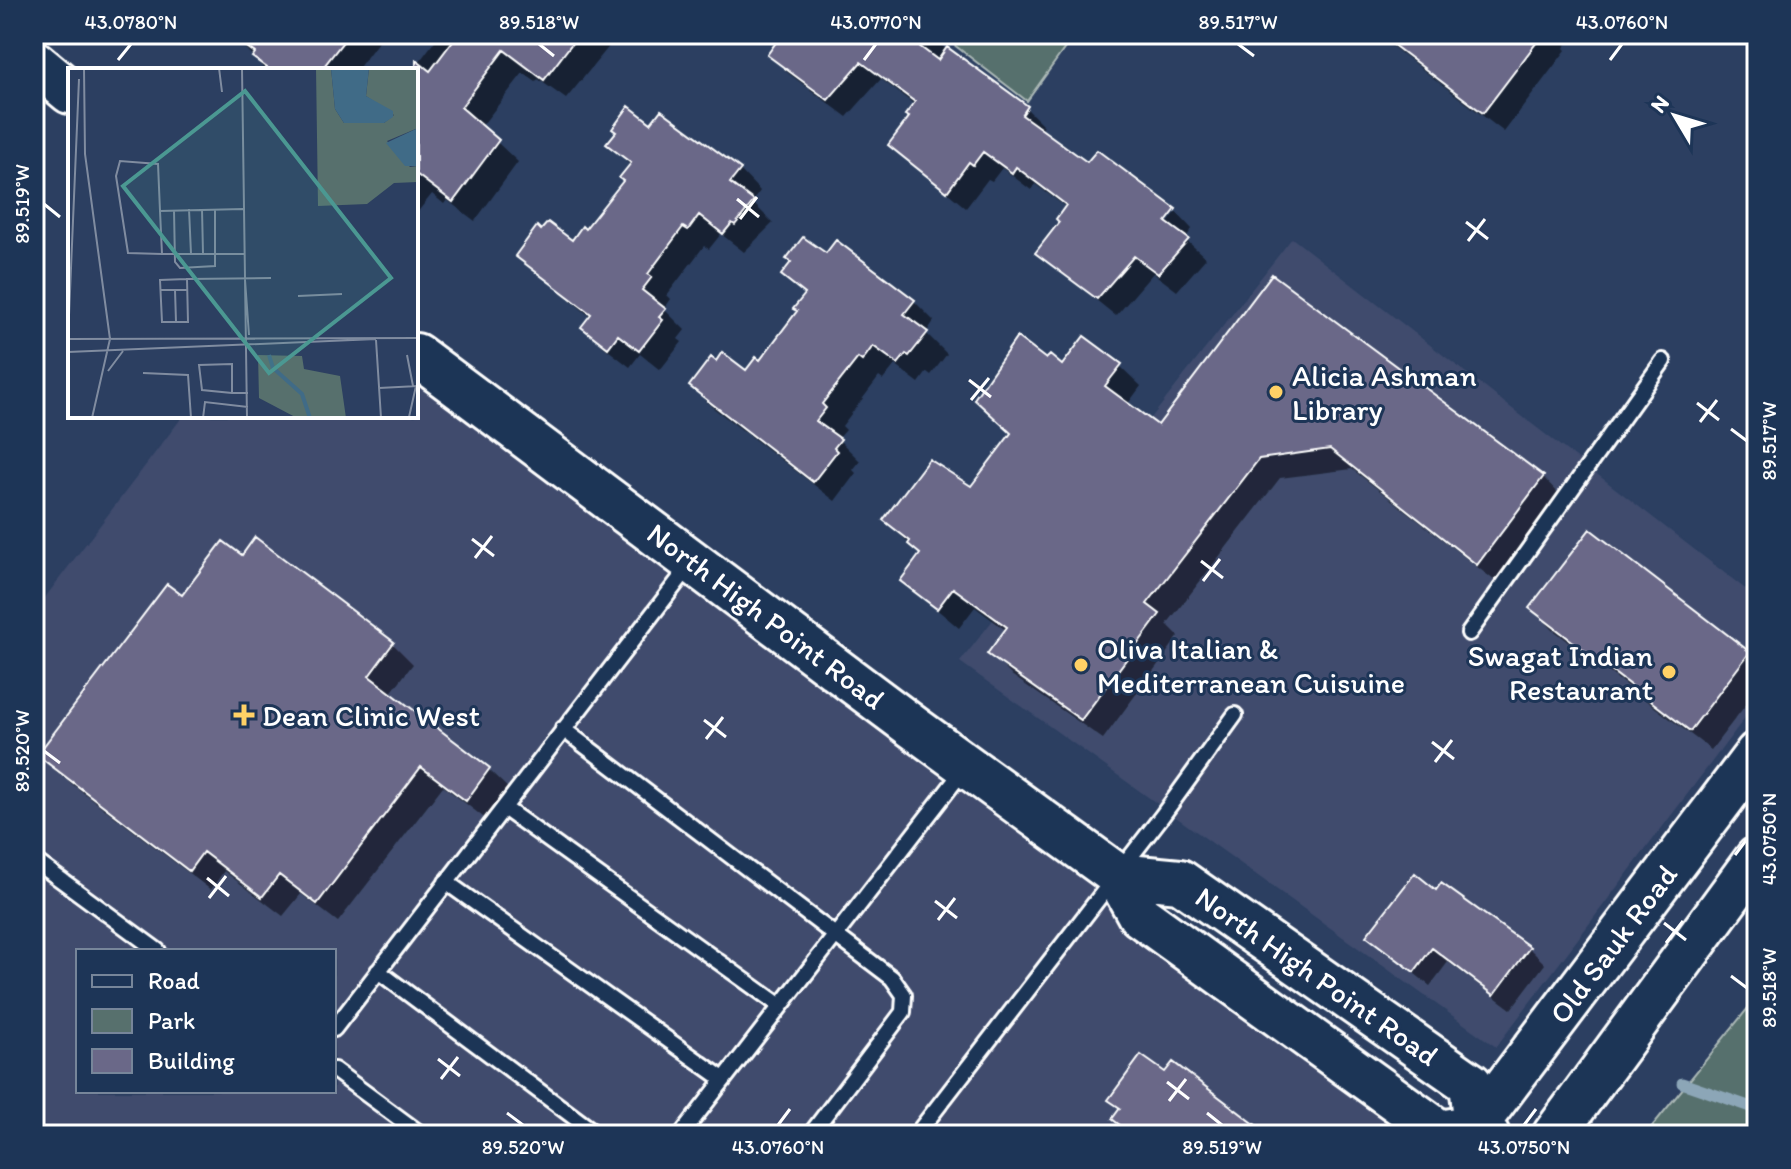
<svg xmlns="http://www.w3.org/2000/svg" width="1791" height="1169" font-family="Itim,sans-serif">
<rect width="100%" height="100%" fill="#2c3f61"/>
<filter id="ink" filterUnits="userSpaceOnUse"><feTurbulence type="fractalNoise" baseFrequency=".0125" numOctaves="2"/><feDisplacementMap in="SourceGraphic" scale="16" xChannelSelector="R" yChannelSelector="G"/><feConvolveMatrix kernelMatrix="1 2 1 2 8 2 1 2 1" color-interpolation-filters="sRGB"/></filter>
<g filter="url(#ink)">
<path fill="#3f4b6d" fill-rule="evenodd" d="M1292,238L1757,598V702L1496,1047L960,662Z
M416,355L1469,1135H34V612L183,416H416ZM78,951H334V1091H78Z"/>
<path fill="#57706d" stroke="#abb8b6" stroke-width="2" d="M940,34H1075L1027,101Z
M1757,997V1135H1645Z"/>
<path fill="#0007" d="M232,34H384L357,70H265Z
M440,34H601L611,44L566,99L538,79L536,82L523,73L481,127L518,162L475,221L447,200L444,204L432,194L416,214V70H413Z
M785,34H926L1026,108L1044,126L1041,131L1162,231L1176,212L1192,229L1185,239L1206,258L1177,291L1153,273L1116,316L1038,253L1062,222L1067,208L1035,184L1031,190L1002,168L992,181L988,179L966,208L891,145L911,118L915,105L881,79L847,117L788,73L770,55Z
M1376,34H1574L1564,48L1566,50L1504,132Z
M652,126L740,170L760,191L752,202L773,223L744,252L721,234L709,249L704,246L667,295L671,299L664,309L685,330L678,339L682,342L660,370L640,354L630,367L604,347L584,327L591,317L517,256L572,243L586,232L625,181L631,166L609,144Z
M836,243L914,301L934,321L926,333L947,354L931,375L927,372L919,383L895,365L883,380L879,377L842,426L846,430L838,439L860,461L853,470L856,473L835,501L712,407L691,386L747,373L760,363L799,312L806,296L784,275L826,256Z
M1272,276L1543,477L1563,498L1499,584L1352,469L1280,478L1167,624L1179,636L1103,739L1010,674L990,653L1007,631L975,607L959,628L903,581L922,556L885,520L972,489L1013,434L1047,362L1063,367L1120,366L1141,386L1127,405L1159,428Z
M256,539L393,644L413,664L390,694L489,770L510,790L487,820L443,786L338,922L301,894L283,916L224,871L211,890L60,775L39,755L182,598L242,558Z
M1532,608L1749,653L1757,661V690L1711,750L1552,629Z
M1436,892L1529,948L1545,964L1511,1009L1448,962L1430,986L1368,936Z
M1111,1099L1263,1135H1115L1122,1126L1121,1110Z"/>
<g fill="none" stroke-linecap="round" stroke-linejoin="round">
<path stroke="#8ca6b7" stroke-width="11" d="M1682,1083L1757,1109"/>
</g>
<path fill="#6a6888" stroke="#fff" stroke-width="2" d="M229,34H349L321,70H270L252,57L255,53Z
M458,34H579L544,80L504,50L461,107L499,140L453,202L416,174V60L430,71Z
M782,34H903L938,60L947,47L1028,106L1022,115L1087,162L1097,150L1176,209L1166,222L1189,239L1158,274L1134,256L1097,299L1035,253L1059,222L1056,219L1066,205L1016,167L1012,173L983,152L973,165L969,162L947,192L888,145L909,117L905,115L915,102L861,62L828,100L767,55Z
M1379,34H1543L1483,113Z
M629,106L651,123L661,110L741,169L730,183L754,201L735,225L732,223L723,234L699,215L688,230L683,227L648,274L652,277L642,290L666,309L659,317L663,320L639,351L618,335L608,348L581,327L591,314L515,256L537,226L541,230L548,222L572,240L582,226L585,229L623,181L619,178L631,163L606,144L616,132L612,129Z
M803,237L826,253L836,240L915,300L904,314L928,332L909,356L906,354L898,364L873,346L862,361L858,358L822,404L826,408L816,421L841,439L834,448L837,451L813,482L689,386L711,357L716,361L722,352L746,370L756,357L760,360L797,311L793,309L805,294L781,275L791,262L786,259Z
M1272,274L1544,476L1477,565L1330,449L1259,459L1147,604L1160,614L1081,720L987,654L1007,627L953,588L937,609L900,581L920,554L908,544L910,541L883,520L929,459L971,486L1011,433L974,399L1017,337L1046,359L1050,355L1062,365L1084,336L1122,364L1105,386L1158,425Z
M1590,529L1750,652L1690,731L1529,608Z
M255,537L394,642L369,676L490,768L466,801L421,767L317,904L279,875L262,897L203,852L189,871L37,755L167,584L182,595L223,541L242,555Z
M1415,873L1436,890L1441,883L1530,947L1494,995L1432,948L1414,972L1366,936Z
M1141,1055L1165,1072L1173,1062L1269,1135H1133L1112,1119L1120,1108L1108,1100Z"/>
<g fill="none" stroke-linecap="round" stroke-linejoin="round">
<g stroke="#fff" stroke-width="20">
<path id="lane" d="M1469,633L1663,361
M563,729L892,978L904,995L903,1012L810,1135
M504,808L779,1005
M34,860L158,951
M446,882L723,1079
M378,971L598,1135
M334,1029L691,564
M334,1070L422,1135
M681,1135L965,768
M916,1135L1162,816L1235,715"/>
</g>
<g stroke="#fff" stroke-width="48">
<path id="secondary" d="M34,62L70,92
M416,355L913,727L1117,875L1139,915L1440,1132L1476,1126
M1117,875L1180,881L1462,1078L1471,1084L1476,1126L1488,1135
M1469,1135L1757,753
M1554,1135L1757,858"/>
</g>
<use href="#lane" stroke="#1d3557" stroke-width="14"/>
<use href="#secondary" stroke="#1d3557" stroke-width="42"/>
</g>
</g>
<path fill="none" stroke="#fff" stroke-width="3" d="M539,44L554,56M1238,44L1254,56M118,60L131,44M864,60L876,44M1610,60L1622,44M737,199L759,217M44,204L60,217M740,219L757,197M1466,222L1488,239M1468,241L1485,219M969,380L991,397M971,400L989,378M1697,403L1719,420M1700,422L1717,400M1731,429L1747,441M472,539L494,556M475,558L492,536M1201,561L1223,578M1203,581L1220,559M704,720L726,737M706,739L723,717M1432,742L1454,759M44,751L60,763M1435,762L1452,740M1735,855L1747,839M207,878L229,896M209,898L226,876M935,901L957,918M938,920L955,898M1664,923L1686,940M1666,943L1683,921M1731,976L1747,988M438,1059L460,1076M441,1079L458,1057M1167,1082L1189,1099M1169,1101L1186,1079M507,1113L523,1125M1207,1113L1222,1125M778,1125L790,1109M1524,1125L1536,1109"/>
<g fill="#ffd166" stroke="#1d3557" stroke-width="3">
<circle cx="1276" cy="392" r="8"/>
<circle cx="1081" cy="665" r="8"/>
<circle cx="1669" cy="672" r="8"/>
<path d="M240 703h8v8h8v8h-8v8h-8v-8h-8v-8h8z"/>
</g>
<g text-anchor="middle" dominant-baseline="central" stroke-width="6" stroke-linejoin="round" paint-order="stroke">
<g font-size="30" fill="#fff" stroke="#1d3557" text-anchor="start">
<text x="1292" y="375">Alicia Ashman<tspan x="1292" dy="34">Library</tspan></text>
<text x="1097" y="648">Oliva Italian &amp;<tspan x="1097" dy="34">Mediterranean Cuisuine</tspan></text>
<text x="1653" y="655" text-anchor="end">Swagat Indian<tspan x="1653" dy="34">Restaurant</tspan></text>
<text x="262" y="715">Dean Clinic West</text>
</g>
<g font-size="30" fill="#fff" stroke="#1d3557">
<text transform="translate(766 616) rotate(37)">North High Point Road</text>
<text transform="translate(1613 944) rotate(-53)">Old Sauk Road</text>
<text transform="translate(1317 976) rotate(35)">North High Point Road</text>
</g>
</g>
<g transform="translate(68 68)">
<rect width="350" height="350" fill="#2c3f61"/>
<path d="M248,0H263L267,41L276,55H316L326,47L298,28L301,0H350V60L319,73L342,99L350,98V114L326,115L299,136L250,138ZM190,287L234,288L236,301L272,308L278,350H229L191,330Z" fill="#57706d"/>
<path d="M263,0H301L298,28L325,43V49L316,55H276L267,41ZM350,60V98H337L318,75Z" fill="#406b87"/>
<path fill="none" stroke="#406b87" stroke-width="4" d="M201,287L205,300L234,326L242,350"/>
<path fill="none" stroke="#808ca0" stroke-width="2" d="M16,0L17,86L42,271L24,350M151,0L154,24M174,0L179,350M121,141L123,186M134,141L135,186M175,141L92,143L94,186H176M106,142L107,194L112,200L147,198V141M92,143L90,96L52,93L48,108L60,185L94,186M119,211L92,212L94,254H120L119,211L203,210M177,212L181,267M93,222H119M107,222L108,254M230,228L274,226M0,271L350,270M0,271L11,11M308,272L313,350M0,284L308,271M339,287L345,318M40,303L55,283M75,305L120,307L123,350M311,320L350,318M164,325L134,322L131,297L164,296V325H180M341,349L348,318M135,350L137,334L180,339"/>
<path fill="#4b9892" fill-opacity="0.15" stroke="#4b9892" stroke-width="4" d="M177,23L323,210L201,305L55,118Z"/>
<rect width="350" height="350" fill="none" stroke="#fff" stroke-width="4"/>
</g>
<rect width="1791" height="1169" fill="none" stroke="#1d3557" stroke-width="88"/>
<rect x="76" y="949" width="260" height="144" fill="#1d3557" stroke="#77869a" stroke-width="2"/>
<rect x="92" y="975" width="40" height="12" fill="#1d3557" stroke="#77869a" stroke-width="2"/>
<text x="148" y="989" font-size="24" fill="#ffffff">Road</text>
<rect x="92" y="1009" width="40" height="24" fill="#57706d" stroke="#77869a" stroke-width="2"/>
<text x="148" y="1029" font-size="24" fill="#ffffff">Park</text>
<rect x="92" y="1049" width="40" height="24" fill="#6a6888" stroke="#77869a" stroke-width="2"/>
<text x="148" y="1069" font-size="24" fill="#ffffff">Building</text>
<g transform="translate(1675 116) rotate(308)" stroke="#1d3557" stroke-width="6" paint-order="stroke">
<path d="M0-6L14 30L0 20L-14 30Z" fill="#ffffff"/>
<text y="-12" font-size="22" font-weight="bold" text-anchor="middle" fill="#ffffff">N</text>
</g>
<rect x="44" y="44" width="1703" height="1081" fill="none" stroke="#fff" stroke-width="3"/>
<g font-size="20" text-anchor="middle" fill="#fff">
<text x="131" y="29">43.0780°N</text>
<text x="539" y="29">89.518°W</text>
<text x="876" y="29">43.0770°N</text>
<text x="1238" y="29">89.517°W</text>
<text x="1622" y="29">43.0760°N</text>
<text transform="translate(22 204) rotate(-90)" y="7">89.519°W</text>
<text transform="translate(1769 441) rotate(-90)" y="7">89.517°W</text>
<text transform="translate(22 751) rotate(-90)" y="7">89.520°W</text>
<text transform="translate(1769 839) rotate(-90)" y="7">43.0750°N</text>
<text transform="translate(1769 988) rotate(-90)" y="7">89.518°W</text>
<text x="523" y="1154">89.520°W</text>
<text x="778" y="1154">43.0760°N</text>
<text x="1222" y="1154">89.519°W</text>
<text x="1524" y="1154">43.0750°N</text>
</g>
</svg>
